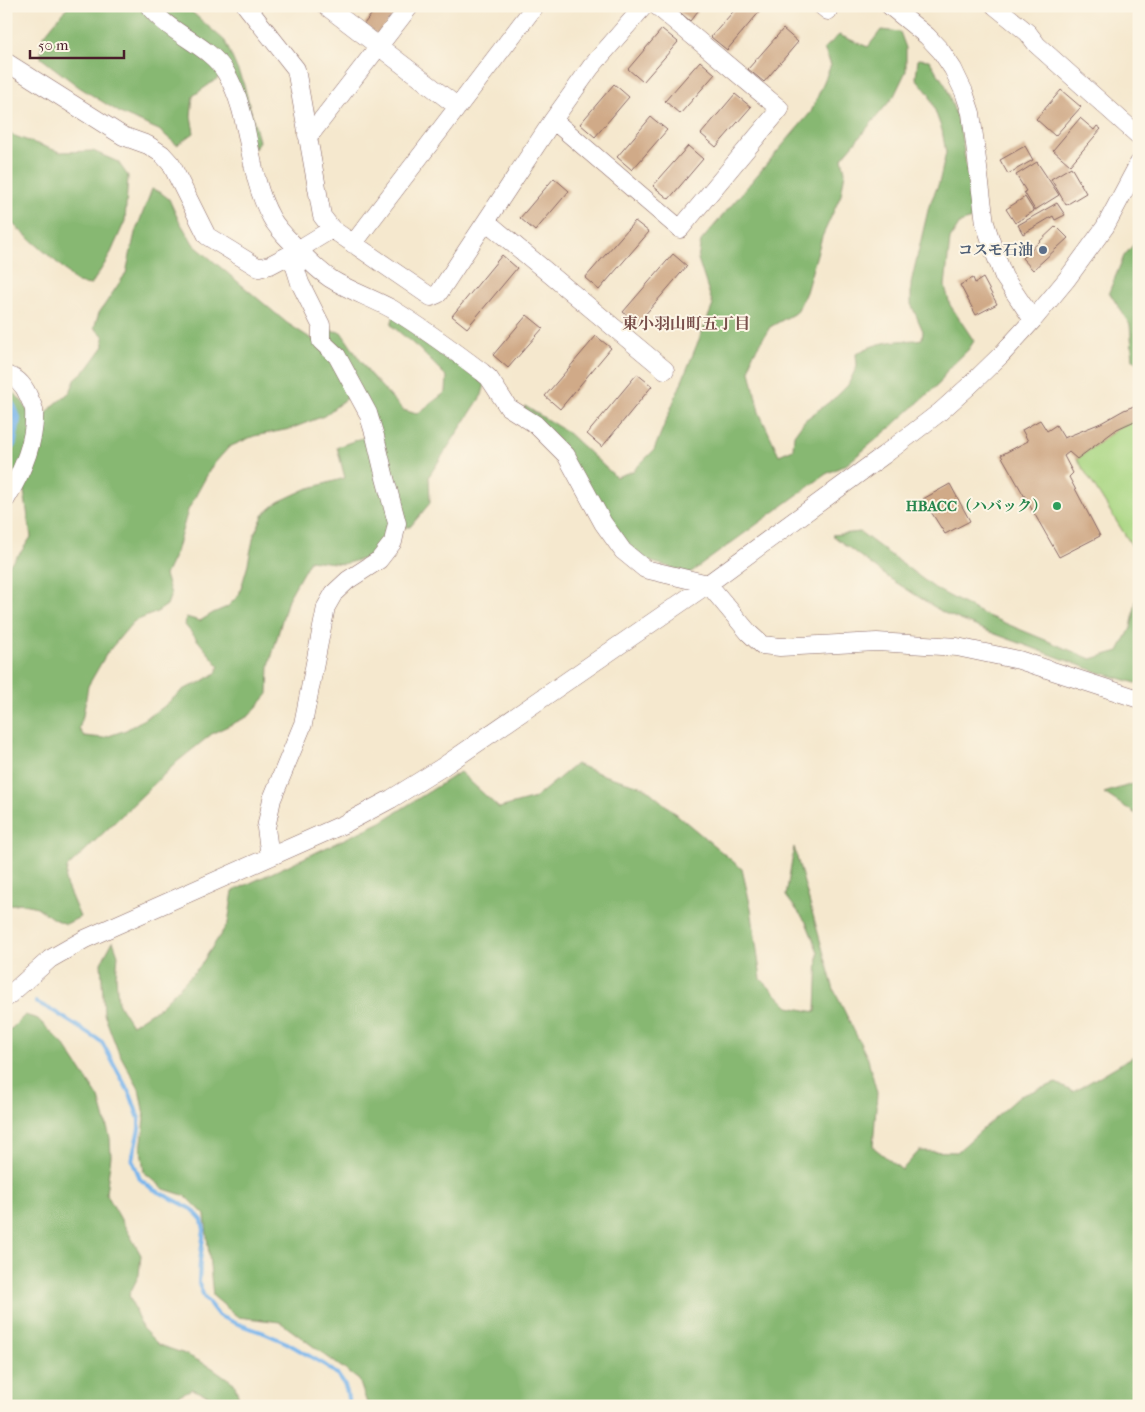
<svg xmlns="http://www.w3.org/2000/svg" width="1145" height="1412" font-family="'IM FELL French Canon','Noto Serif JP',serif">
<rect width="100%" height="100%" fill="#fcf5e5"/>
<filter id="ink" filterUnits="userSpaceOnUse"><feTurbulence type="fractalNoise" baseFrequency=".02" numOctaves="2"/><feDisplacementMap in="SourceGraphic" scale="10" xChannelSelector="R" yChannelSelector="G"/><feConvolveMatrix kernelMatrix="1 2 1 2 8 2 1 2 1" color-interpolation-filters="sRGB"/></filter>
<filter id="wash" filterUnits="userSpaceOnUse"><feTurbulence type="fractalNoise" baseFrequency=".0096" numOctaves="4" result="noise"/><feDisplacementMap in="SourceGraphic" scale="20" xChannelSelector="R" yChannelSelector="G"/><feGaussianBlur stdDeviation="1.12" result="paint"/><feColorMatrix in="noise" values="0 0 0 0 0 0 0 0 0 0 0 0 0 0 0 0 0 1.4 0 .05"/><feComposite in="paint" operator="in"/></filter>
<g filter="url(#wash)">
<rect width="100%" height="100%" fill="#f5e8ce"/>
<path fill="#aad784" stroke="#7a7b58" d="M1139,419V557L1077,459L1117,429Z"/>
<path fill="#87b872" stroke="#686c4e" d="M68,6H185L225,41L244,85L259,141L255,149L221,76L193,96L191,116L194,133L177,145L159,130L122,114L79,87L41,58L42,38Z
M881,30L900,32L906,48V71L894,96L842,158L845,172L841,195L822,237L806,292L797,312L770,327L752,356L750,371L759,412L779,455L793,449L794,435L805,420L836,397L848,385L857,366L856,354C869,346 883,342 898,341C906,340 913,341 922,339L923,331L911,304V283L929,206L939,183L946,153L942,130L929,94L916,78L918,59L929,60L946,86L960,128L975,218L960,223L950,239L945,286L950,305L974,341L968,350L947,370L940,383L891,427L847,464L826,474L690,573L638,558L524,410L525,406L567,432L616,477L633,471L654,450L713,305L698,259L701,241L811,112L831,65L824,49L839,35L868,47Z
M6,133L60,152L93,151L118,162L128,176L125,221L109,257L91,285L77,283L62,267L6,218Z
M152,189L160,192L169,199L178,219L194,245L287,323L321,345L352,394L324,416L290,429L254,436L229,447L212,466L188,510L176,552L165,575L171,594L167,605L157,612L133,622L107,653L88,686L83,716L79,729L84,736L103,738L126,730L162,708L184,689L200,683L216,673L219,666L185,625L186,617L200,621L213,613L227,607L239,595L247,568L254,535L264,514L278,502L306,489L345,478L337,447L362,438L378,427L349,368L327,330L341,332L369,373L403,410L417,414L446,392L447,377L418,348L391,325L394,315L486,380L482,395L429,476L430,503L410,527H390L391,542L374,556L343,564L310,560L288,599L269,666L268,694L249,716L213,733L178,761L67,868L65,882L80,917L66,924L52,918L37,907L19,903L6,906V568L21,552L31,537L24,491L12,474H6V388C22,396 28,411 36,426L54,405L70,392L76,378L88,368L104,346L103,335L94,328L99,313L126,273L135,233Z
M1139,238V364L1133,360L1130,325L1109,292L1124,256Z
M860,532L936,589L983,614L1091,659L1119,651L1131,628L1137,595L1139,596V684L1098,672L987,631L944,613L889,578L832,535Z
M576,764L606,776L644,787L742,869L751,908L761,979L789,1007L816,1012L818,952L806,922L786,896L794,847L834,990L868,1059L877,1093L873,1147L902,1170L919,1151L957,1152L1020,1096L1056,1083L1073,1092L1139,1053V1406H368L359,1380L280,1322L238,1317L213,1296L205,1215L186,1196L164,1189L144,1172L141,1149L145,1120L139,1089L118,1051L104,1014L101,963L113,941L118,955L116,976L118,1003L132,1025L161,1006L200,966L228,923L233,891L381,822L460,772L499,808L535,798Z
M1139,782V816L1104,793Z
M25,1015L38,1019L65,1046L99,1098L110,1138L111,1156L106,1193L141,1255L139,1275L129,1295L142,1328L159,1345L185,1354L211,1367L234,1383L240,1401L243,1406H225L219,1400L192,1389L173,1398L167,1406H6V1034Z"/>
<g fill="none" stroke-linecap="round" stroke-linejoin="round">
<path stroke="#7ab6ec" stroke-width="4" d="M36,1002L55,1012L102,1042L131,1096L139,1119V1129L132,1159L140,1179L151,1188L192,1209L202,1220L204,1230L200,1261L199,1283L204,1297L219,1316L238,1324L264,1333L287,1343L325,1365L337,1374L344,1384L347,1392L349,1406"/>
<path stroke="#7ab6ec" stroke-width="22" d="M6,409L10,419L6,441"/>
</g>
<g id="blocks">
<path fill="#d0aa88" d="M378,6H401L378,35L364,24Z
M675,6H702L690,21L674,7Z
M738,6H757L761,10L727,50L711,37Z
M662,29L678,42L643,82L628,69Z
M783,29L798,42L764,82L748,69Z
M700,61L715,74L680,114L665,101Z
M614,84L629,97L595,137L580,124Z
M1061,90L1081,107L1055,136L1036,119Z
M735,94L751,107L716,147L701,134Z
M651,117L667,130L632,170L617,157Z
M1080,118L1094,130L1097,126L1101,129L1070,165L1053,150Z
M688,146L703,159L669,199L653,186Z
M1025,146L1033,160L1008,174L1000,160Z
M1037,162L1059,195L1035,210L1024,192L1026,191L1016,175Z
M1071,167L1086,193L1066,205L1051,179Z
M554,178L569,191L535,231L520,218Z
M1025,197L1034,211L1015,223L1006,209Z
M1057,203L1065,215L1055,220L1053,216L1023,234L1018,225Z
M635,221L649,232L599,290L585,278Z
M1056,226L1068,238L1033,270L1022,258Z
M673,254L687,266L637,324L623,312Z
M502,255L517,268L467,328L452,316Z
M973,278L975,283L983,278L997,304L976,315L960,285Z
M527,315L543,328L508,368L493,355Z
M596,336L611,348L560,409L545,396Z
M637,374L652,386L602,447L587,434Z
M1139,404V419L1117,429L1077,459L1069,452L1064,456L1073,473L1069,477L1100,536L1059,557L1001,455L1028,441L1022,430L1040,420L1047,431L1056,425L1064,438L1101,423L1124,410Z
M950,484L970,521L945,534L923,499Z"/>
</g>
</g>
<g filter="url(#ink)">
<use href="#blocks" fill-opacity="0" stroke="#866564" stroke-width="1"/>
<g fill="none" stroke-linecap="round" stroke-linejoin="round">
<g stroke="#866564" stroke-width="19">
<path id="minor" d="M149,6C169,34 210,45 226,73C252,116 246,172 271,217C276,227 284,235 292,243C304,256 316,269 331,279C350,291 372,298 392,309C423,328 453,350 482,372L489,378L508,407L535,424L566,455L603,523L623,551L645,569L708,584L749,633L762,645L780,647L877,642L957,647L1019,660L1139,699
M246,6L296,69L322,216L332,229L431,297L438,294L553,120L591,67L644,6
M326,6L458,107
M822,6L828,11
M890,6L927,36L941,51L953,69L964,92L971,113L985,223L995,254L1004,277L1033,320
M995,6L1028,33L1037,45L1139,136
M6,62L123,136L148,145L162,154L171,164L207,236L259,268L270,265L291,254
M553,120L680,229L780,109L657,6
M307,135L313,131L410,6
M487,222L665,370
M353,244L535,6
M6,375C17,377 24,386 28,395C30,400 33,405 34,410C36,440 21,474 6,499
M270,857L266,828L272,799L303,724L326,607L334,593L348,580L379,560L393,542L397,523L385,478L375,436L368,413L337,356L321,341V325L300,283L291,254L332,229
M6,998L50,959L85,939L344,824L391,799L441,768L708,584L884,455L940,412L969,386L1001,355L1033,320L1067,279L1105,227L1139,163"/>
</g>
<use href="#minor" stroke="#fff" stroke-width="18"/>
</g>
</g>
<circle fill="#5c6f8a" stroke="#fcf5e5" stroke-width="2" cx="1043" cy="250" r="5"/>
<circle fill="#2e9e5b" stroke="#fcf5e5" stroke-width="2" cx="1057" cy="506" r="5"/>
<g text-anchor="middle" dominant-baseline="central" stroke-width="4" stroke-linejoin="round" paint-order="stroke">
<g font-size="15" font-weight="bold" fill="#4e5e75" stroke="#fcf5e5" text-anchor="end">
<text x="1033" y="250">コスモ石油</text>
</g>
<g font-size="15" font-weight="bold" fill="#27864d" stroke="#fcf5e5" text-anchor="end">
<text x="1047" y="506">HBACC（ハバック）</text>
</g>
<g font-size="16" font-weight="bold" fill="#79504c" stroke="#fcf5e5">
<text x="686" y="323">東小羽山町五丁目</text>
</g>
</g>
<rect width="1145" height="1412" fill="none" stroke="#fcf5e5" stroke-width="25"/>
<path d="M30 50v8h94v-8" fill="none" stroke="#4a1f2b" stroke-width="2.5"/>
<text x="38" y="50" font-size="15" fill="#4a1f2b" stroke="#fcf5e5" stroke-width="4" paint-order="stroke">50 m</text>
</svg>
